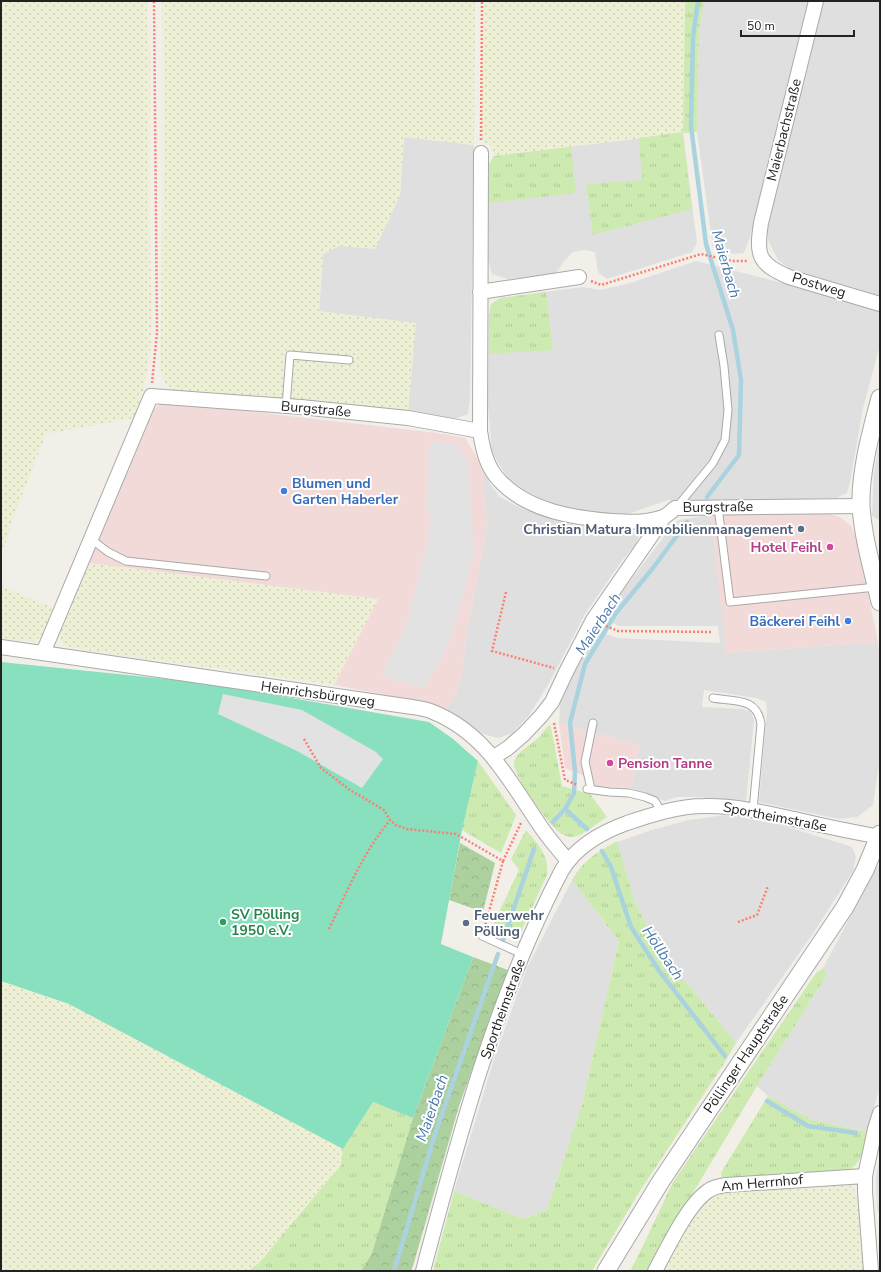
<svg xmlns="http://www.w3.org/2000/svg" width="881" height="1272" font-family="'Nunito Sans',sans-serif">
<defs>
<pattern id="farmland-dots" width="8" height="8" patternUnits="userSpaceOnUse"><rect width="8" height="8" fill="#eef0d5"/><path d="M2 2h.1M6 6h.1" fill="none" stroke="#ccceb7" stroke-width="1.8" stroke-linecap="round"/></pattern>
<pattern id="grass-tufts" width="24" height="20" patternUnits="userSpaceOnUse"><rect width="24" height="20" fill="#cdebb0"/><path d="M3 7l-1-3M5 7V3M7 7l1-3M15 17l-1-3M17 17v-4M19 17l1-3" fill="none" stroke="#b0c997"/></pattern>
<pattern id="forest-crowns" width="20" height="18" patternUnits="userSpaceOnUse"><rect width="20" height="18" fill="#add19e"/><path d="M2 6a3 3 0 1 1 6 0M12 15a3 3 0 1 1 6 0" fill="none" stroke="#95b388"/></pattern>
</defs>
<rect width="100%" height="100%" fill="#f2efe9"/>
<path fill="#e0dfdf" d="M704,1H808L750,237L744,253L734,254L713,248L697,132L699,31Z
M824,1H880V297L809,277L790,269L778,260L768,240L767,230Z
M683,133L697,243L692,252L607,279L598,272L595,252L585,250L573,252L564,261L554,276L508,279L492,274L488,259V166L494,156Z
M404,137L474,145L470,399L468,414L454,419L408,414L319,311L323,254L339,246L400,196Z
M696,261L880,308V345L863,408L850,482L847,493L836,498L692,503L668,500L625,515L585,512L552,504L537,498L511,483L492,453L488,404L489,316L491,305L501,298L583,287L600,290L627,284Z
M880,437V524L879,520L872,516L874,473Z
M482,466L490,484L500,497L517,506L543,516L582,527L630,531L639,534L637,543L623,559L585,614L550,681L530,714L513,733L498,738L483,734L446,710L456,694L462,671L467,632L487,528Z
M711,515L727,653L878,642L880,670V758L873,805L857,817L839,819L759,802L767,711L766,702L756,698L704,690L702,707L742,709L750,711L754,720L746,801L699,797H677L665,801L631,788L640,745L559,723L560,704L579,662L596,631L618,638L720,643L718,626H619L602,618L672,526L679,520Z
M725,815L778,824L840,843L852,847L856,857L853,871L814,932L736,1043L688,984L669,967L635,903L617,842L652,830L689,820Z
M880,865V1087L867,1132L813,1120L768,1096L757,1086L827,975L823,968L877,867Z
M572,880L619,941L582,1104L547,1210L523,1219L454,1191L494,1059L527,968Z
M880,1157V1212L877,1211L876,1176Z"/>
<path fill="#f2dad9" d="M165,402L438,433L465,438L482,466L487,528L467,632L462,671L456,694L446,710L428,703L334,685L378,599L88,563L154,408Z
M822,512L838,516L851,526L857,540L878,642L726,653L711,515Z
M559,723L640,745L631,788L595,787L582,775L565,768Z"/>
<path fill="url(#farmland-dots)" d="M1,1H147L150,59L149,211L152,318L150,354L144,388L134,418L46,434L14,516L1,557Z
M162,1H475L474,145L404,137L400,196L375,249L339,246L323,254L319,311L416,323L408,414L177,393L164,382L160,370L164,112Z
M483,1H685L683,133L494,156L491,146L483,142L481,126Z
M88,563L378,599L334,685L92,651L65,646L63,643L60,637V631Z
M1,586L56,609L46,632L39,638L33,642L1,638Z
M1,981L69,1004L343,1149L341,1165L259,1263L248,1271H1Z
M843,1185H849L853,1187L858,1198L863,1271H661L696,1209L708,1197L725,1193L740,1191Z"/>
<path fill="url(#grass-tufts)" d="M685,1H704L699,31L697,132L683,133L692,209L593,235L586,184L642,180L639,138L683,132Z
M571,147L576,193L488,203V166L494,156Z
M546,292L553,350L489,354V316L491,304L500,298Z
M550,725L551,727L562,786L590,794L607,817C599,822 582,836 573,837C568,837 562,835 559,832C548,824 513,775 514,763C515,753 531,745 537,739C542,735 544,729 550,725Z
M478,761L516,815L501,853L462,830Z
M526,830C538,845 549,853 547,875L518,938L492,927L519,870L511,859Z
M617,841L635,903L669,967L688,984L736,1043L723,1065L638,1194L592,1271H433L454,1191L523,1219L547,1210L582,1104L619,941L572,880C584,860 597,852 617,841Z
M823,968L827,975L757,1086L646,1271H630L640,1252L673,1182L816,973Z
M768,1096L813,1120L867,1132C863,1148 863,1165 846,1171L723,1179L721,1174L722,1171Z
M373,1102L413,1118L372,1253L361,1271H248L259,1263L341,1165L343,1149Z"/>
<path fill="url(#forest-crowns)" d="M460,843L495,863L483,912L449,900Z
M473,957L508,970L459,1106L413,1266L411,1271H361L372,1253L413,1118Z"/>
<path fill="#88e0be" d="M1,662L205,683L429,722L453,739L478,761L462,830L441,944L473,957L413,1118L373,1102L343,1149L69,1004L1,981Z"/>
<path fill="#e2e2e2" d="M432,442L457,445L468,462L474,555L449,644L424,688L381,676L406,626L428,539L430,510L426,509L429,467L427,466L428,455Z
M223,694L302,710L376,752L383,759L362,788L297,751L218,714Z"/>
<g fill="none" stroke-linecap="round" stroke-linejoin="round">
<path stroke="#aad3df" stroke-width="4.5" d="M698,1L693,37L691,126L706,244L733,330L741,380L739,455L707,497
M565,809L587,829
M553,822L565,809L574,793L575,771L570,723L585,664L616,613L653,568L687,522
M602,851L611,867L631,927L660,972L725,1056
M503,940L534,849
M767,1101L808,1126L856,1133
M394,1271L435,1134L498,954"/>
<g stroke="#a9a9a9" stroke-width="9">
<path id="service" d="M286,406L290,355L349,360
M718,507L730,602L876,587
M676,508L713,463L725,440L728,410L724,366L719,335
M91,539L108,552L126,561L266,576
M713,698C735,702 757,697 761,724L753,810
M587,789L609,792L629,793L645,797L655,801L662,813
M591,789L585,762L593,723
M482,936L522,954"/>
</g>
<g stroke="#a9a9a9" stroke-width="16">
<path id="minor" d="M816,1L761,223C756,255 758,264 789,277L880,304
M480,292L579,277
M480,431L481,153
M1,647L412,707C419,708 427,709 433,712C487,734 510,782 541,827C549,839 559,850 568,861
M43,653L151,396L301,407L408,418L480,431C483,451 487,469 502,483C530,511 574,518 612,521C629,522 647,523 663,517C668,515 672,511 675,508L861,506
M494,757L508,748L524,734L541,716L552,702L566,672L593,620L664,517
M423,1271C459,1135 496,996 562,870C576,847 602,832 627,823C651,815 678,806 704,806C737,805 770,814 803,821C828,827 854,832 880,837
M655,1271C667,1249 688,1204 708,1191C713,1187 719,1186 726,1185L865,1176
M871,1271L865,1192V1176L875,1129L880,1113"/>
</g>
<g stroke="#a9a9a9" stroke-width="19">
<path id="tertiary" d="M880,398C871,432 860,471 861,506C863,539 873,571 880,602
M606,1271L661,1181L845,907L865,870L880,834"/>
</g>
<path stroke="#fa8072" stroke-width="2.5" stroke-dasharray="2 2" stroke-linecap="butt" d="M481,140L482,1
M591,281L601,285L701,254L732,261H748
M152,383L157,333L154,1
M506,592L492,651L554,668
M606,626L618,631L713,632
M554,723L565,780L578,785
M304,739L321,768L350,790L384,810L390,820L396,825L407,829L456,834L503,861L485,926
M503,861L521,823
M738,922L757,915L768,886
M329,929C347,891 363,853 390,820"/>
<use href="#service" stroke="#fff" stroke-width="7"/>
<use href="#minor" stroke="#fff" stroke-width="14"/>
<use href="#tertiary" stroke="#fff" stroke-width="17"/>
</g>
<g fill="#3f7fe0" stroke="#fff" stroke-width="1.5">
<circle cx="284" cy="491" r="4"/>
<circle cx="848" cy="621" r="4"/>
</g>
<g fill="#5c6f8a" stroke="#fff" stroke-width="1.5">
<circle cx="801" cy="529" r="4"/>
<circle cx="466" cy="923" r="4"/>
</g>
<g fill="#d1479c" stroke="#fff" stroke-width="1.5">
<circle cx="830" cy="547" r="4"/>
<circle cx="610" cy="763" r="4"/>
</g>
<circle fill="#2e9e5b" stroke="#fff" stroke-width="1.5" cx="223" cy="922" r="4"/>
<g text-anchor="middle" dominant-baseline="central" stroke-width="4" stroke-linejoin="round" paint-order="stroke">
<g font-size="14" fill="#222" stroke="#fff">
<text transform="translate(784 130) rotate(-76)">Maierbachstraße</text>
<text transform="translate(819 285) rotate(17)">Postweg</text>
<text transform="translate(316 409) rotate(5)">Burgstraße</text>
<text transform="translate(718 507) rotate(-1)">Burgstraße</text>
<text transform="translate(318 694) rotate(8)">Heinrichsbürgweg</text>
<text transform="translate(775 817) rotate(11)">Sportheimstraße</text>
<text transform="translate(503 1009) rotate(-70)">Sportheimstraße</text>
<text transform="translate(746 1054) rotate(-56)">Pöllinger Hauptstraße</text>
<text transform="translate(762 1183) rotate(-5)">Am Herrnhof</text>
</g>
<g font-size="14" font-weight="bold" fill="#366cbe" stroke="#fff" text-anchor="start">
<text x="292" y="483">Blumen und<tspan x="292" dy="16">Garten Haberler</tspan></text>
<text x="840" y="621" text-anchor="end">Bäckerei Feihl</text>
</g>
<g font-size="14" font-weight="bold" fill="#4e5e75" stroke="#fff" text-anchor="end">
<text x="793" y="529">Christian Matura Immobilienmanagement</text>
<text x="474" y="915" text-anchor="start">Feuerwehr<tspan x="474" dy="16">Pölling</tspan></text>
</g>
<g font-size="14" font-weight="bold" fill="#b23c85" stroke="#fff" text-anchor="end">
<text x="822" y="547">Hotel Feihl</text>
<text x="618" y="763" text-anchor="start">Pension Tanne</text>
</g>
<g font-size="14" font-weight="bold" fill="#27864d" stroke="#fff" text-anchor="start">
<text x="231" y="914">SV Pölling<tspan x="231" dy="16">1950 e.V.</tspan></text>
</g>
<g font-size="15" font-style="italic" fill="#4a7aab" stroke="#fff">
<text transform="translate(726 264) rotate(74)">Maierbach</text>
<text transform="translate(598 624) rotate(-57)">Maierbach</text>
<text transform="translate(663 953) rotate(56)">Höllbach</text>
<text transform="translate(432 1108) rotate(-71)">Maierbach</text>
</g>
</g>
<rect width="881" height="1272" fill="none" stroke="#222222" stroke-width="4"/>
<path d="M741 30v6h113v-6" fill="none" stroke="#222222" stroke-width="2"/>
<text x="747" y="30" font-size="12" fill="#222222" stroke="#ffffff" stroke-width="3" paint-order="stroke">50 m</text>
</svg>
